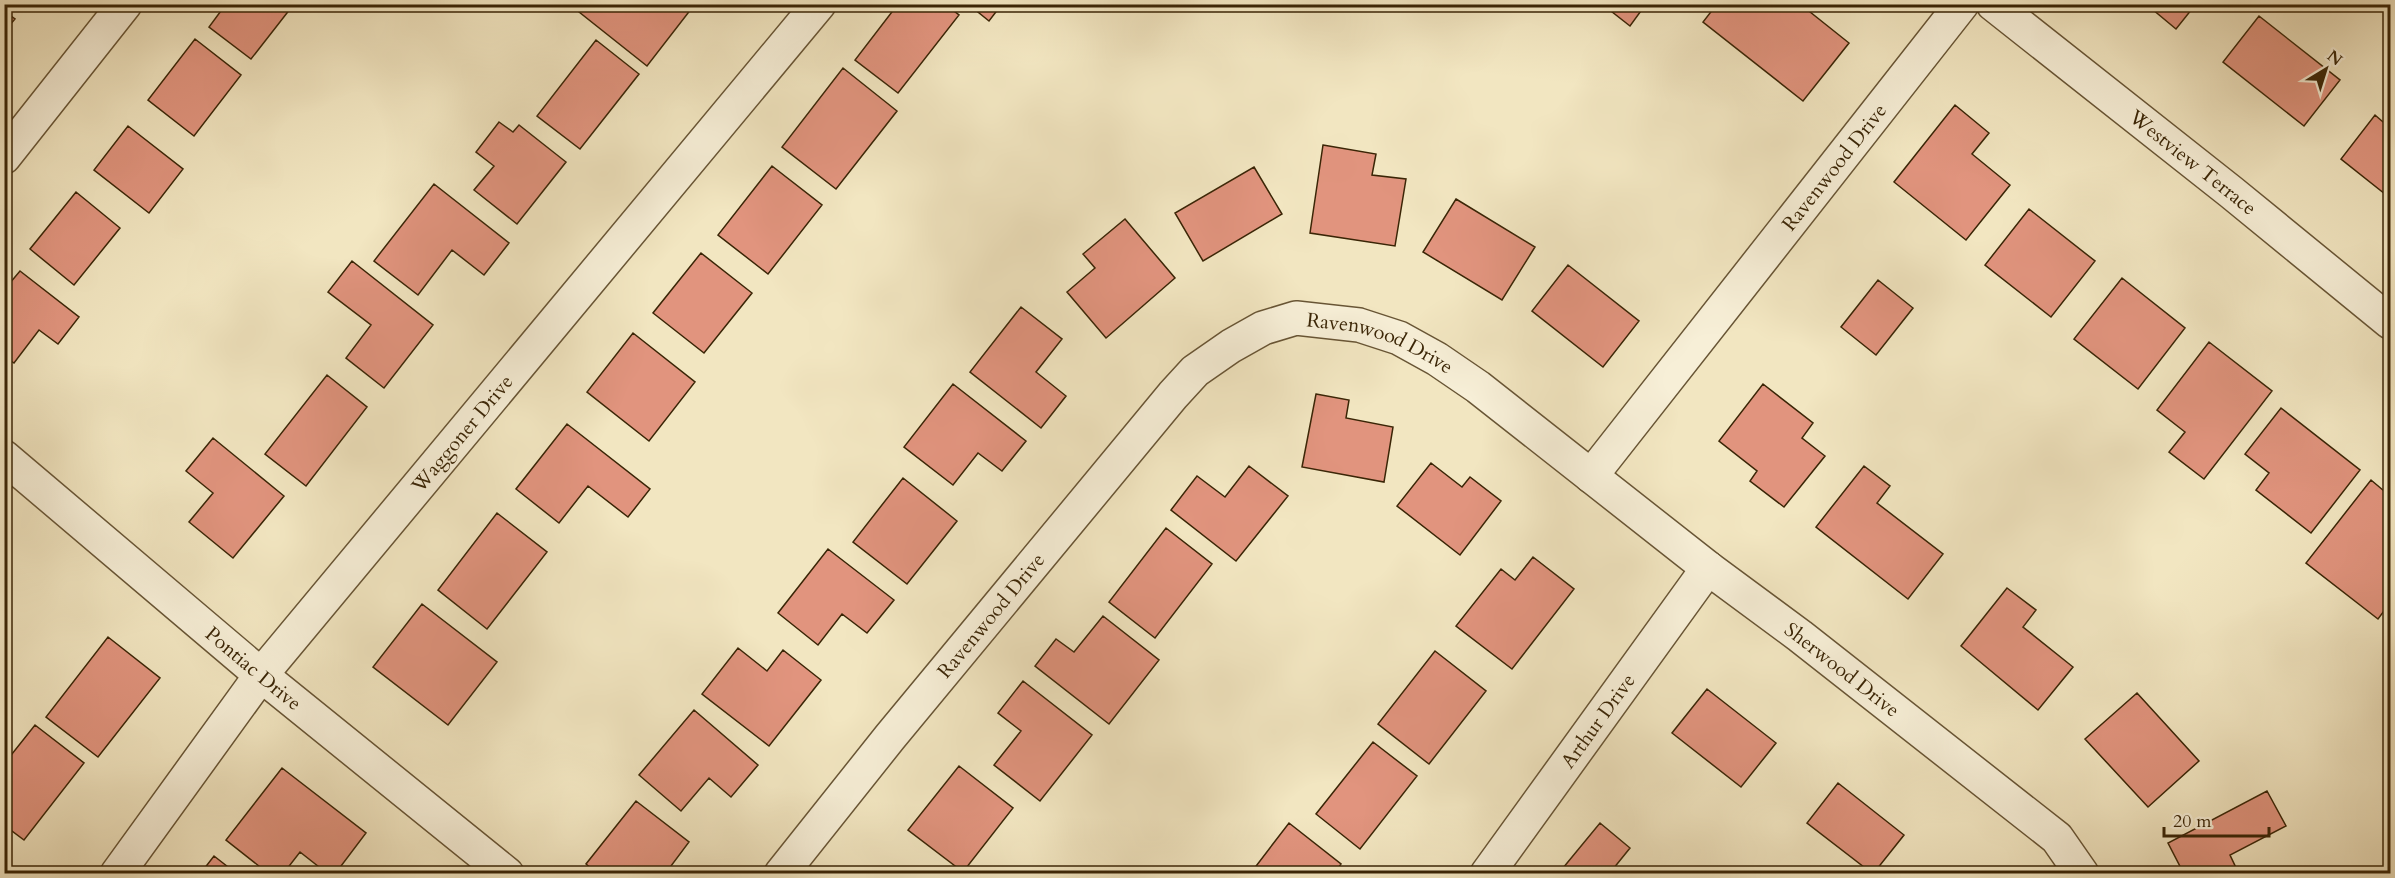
<svg xmlns="http://www.w3.org/2000/svg" width="2395" height="878" font-family="Cardo,serif">
<rect width="100%" height="100%" fill="#f2e6c1"/>
<filter id="stains"><feTurbulence type="fractalNoise" baseFrequency=".00333" numOctaves="4"/><feColorMatrix values="0 0 0 0 .2 0 0 0 0 .09 0 0 0 0 .02 0 0 0 .5 -.17"/></filter>
<radialGradient id="worn" r=".72"><stop offset=".6" stop-color="#630" stop-opacity="0"/><stop offset="1" stop-color="#630" stop-opacity=".3"/></radialGradient>
<path fill="#e1947e" stroke="#3a2506" stroke-width="1.5" d="M226,4H294L251,59L209,27Z
M569,4H695L647,66Z
M898,4H945L959,15L898,93L855,60Z
M968,4H1002L989,21Z
M1602,4H1646L1630,26Z
M1717,4H1800L1849,43L1803,101L1703,22Z
M2146,4H2196L2176,29Z
M4,11L15,19L4,32Z
M2259,16L2340,80L2304,126L2223,62Z
M195,39L241,75L194,136L148,100Z
M596,40L639,74L580,149L537,116Z
M843,68L897,111L836,189L782,147Z
M1955,105L1989,133L1972,154L2010,185L1966,240L1894,182Z
M2375,115L2390,128V198L2341,159Z
M499,122L513,132L519,125L566,162L517,224L474,190L494,166L476,152Z
M128,126L183,169L149,213L94,170Z
M1323,145L1376,154L1372,175L1406,179L1395,246L1310,233Z
M772,166L822,205L768,274L718,235Z
M1254,167L1282,214L1203,261L1175,213Z
M434,184L509,243L484,275L452,250L418,295L374,261Z
M76,192L120,228L74,285L30,249Z
M1456,199L1535,247L1502,300L1423,252Z
M2029,209L2095,261L2051,317L1985,265Z
M1125,219L1175,278L1106,338L1067,292L1095,268L1083,254Z
M701,253L752,293L704,353L653,313Z
M352,261L433,325L384,388L346,358L371,325L328,292Z
M1568,265L1639,321L1603,367L1532,311Z
M20,271L79,317L58,344L39,330L14,363L4,356V290Z
M2122,278L2185,328L2138,389L2074,339Z
M1878,280L1913,308L1876,355L1841,327Z
M1021,307L1062,339L1036,372L1066,396L1041,428L970,372Z
M633,333L695,382L649,441L587,392Z
M2209,342L2272,391L2204,479L2169,452L2185,432L2157,410Z
M327,375L367,407L306,486L265,454Z
M953,384L1026,441L1002,471L978,453L953,485L904,447Z
M1763,384L1813,423L1802,438L1825,456L1784,507L1750,481L1757,471L1719,441Z
M1316,394L1349,400L1346,418L1393,427L1384,482L1302,467Z
M2281,408L2360,470L2311,533L2256,490L2269,473L2245,454Z
M567,424L650,489L628,517L588,486L559,523L516,489Z
M213,438L284,496L233,558L189,522L213,493L186,471Z
M1431,463L1462,487L1470,477L1501,501L1460,555L1397,506Z
M1249,466L1288,496L1236,561L1171,510L1197,476L1225,497Z
M1864,466L1890,486L1877,503L1943,554L1908,599L1816,527Z
M903,478L957,521L907,584L853,542Z
M2371,480L2390,496V521L2384,529L2390,534V603L2378,619L2306,563Z
M497,513L547,552L487,629L438,590Z
M1166,528L1212,564L1155,638L1109,602Z
M828,549L894,600L867,633L842,614L818,645L778,613Z
M1533,557L1574,589L1512,669L1456,626L1501,569L1515,580Z
M2007,588L2036,610L2023,627L2073,667L2038,710L1961,646Z
M422,604L497,662L448,725L373,667Z
M1103,616L1159,660L1109,724L1035,666L1056,639L1074,652Z
M108,637L160,678L98,757L46,717Z
M738,648L767,671L783,650L821,680L769,746L702,694Z
M1435,651L1486,691L1429,764L1378,724Z
M1023,681L1092,735L1040,801L994,765L1021,731L998,713Z
M1707,689L1776,743L1741,787L1672,733Z
M2137,693L2199,761L2148,807L2085,739Z
M694,710L758,765L731,797L709,778L681,811L639,775Z
M35,725L84,763L24,840L4,825V764Z
M1373,742L1417,776L1360,849L1316,814Z
M959,766L1013,808L963,872L908,830Z
M282,768L366,833L335,874H328L300,852L283,874H269L226,840Z
M1838,783L1904,835L1873,874L1807,823Z
M2267,791L2286,826L2230,855L2239,874H2184L2168,843Z
M636,801L689,842L665,874H598L586,864Z
M1289,823L1341,864L1334,874H1250Z
M1600,823L1630,848L1609,874H1558Z
M214,856L237,874H200Z"/>
<g fill="none" stroke-linecap="round" stroke-linejoin="round">
<g stroke="#685535" stroke-width="36">
<g id="minor">
<path id="s1" d="M1993,4L2231,192L2390,322"/>
<path d="M4,157L125,4"/>
<path id="s2" d="M4,457L261,675L507,874"/>
<path id="s3" d="M1591,476L1962,4"/>
<path id="s4" d="M117,874L261,675L819,4"/>
<path id="s5" d="M781,874L890,737L1173,395L1195,371L1231,346L1263,328L1296,318L1359,325L1399,338L1437,359L1478,387L1708,568L1800,636L2057,838L2082,874"/>
<path id="s6" d="M1487,874L1708,568"/>
</g>
</g>
<use href="#minor" stroke="#f7efd7" stroke-width="33"/>
</g>
<g text-anchor="middle" dominant-baseline="central" stroke-width="5" stroke-linejoin="round" paint-order="stroke">
<g font-size="20" fill="#3a2506" stroke="#f7efd7">
<text stroke="none"><textPath href="#s1" startOffset="255">Westview Terrace</textPath></text>
<text stroke="none"><textPath href="#s3" startOffset="393">Ravenwood Drive</textPath></text>
<text stroke="none"><textPath href="#s5" startOffset="855">Ravenwood Drive</textPath></text>
<text stroke="none"><textPath href="#s4" startOffset="560">Waggoner Drive</textPath></text>
<text stroke="none"><textPath href="#s5" startOffset="333">Ravenwood Drive</textPath></text>
<text stroke="none"><textPath href="#s2" startOffset="327">Pontiac Drive</textPath></text>
<text stroke="none"><textPath href="#s5" startOffset="1426">Sherwood Drive</textPath></text>
<text stroke="none"><textPath href="#s6" startOffset="189">Arthur Drive</textPath></text>
</g>
</g>
<rect width="2395" height="878" fill="none" stroke="#f2e6c1" stroke-width="24"/>
<rect x="6" y="6" width="2383" height="866" fill="none" stroke="#3a2506" stroke-width="3"/>
<rect x="12" y="12" width="2371" height="854" fill="none" stroke="#3a2506" stroke-width="1.5"/>
<g transform="translate(2326 69) rotate(38)" stroke="#f7efd7" stroke-width="4.5" paint-order="stroke">
<path d="M0-4.5L10 22L0 15L-10 22Z" fill="#3a2506"/>
<text y="-9" font-size="16" font-weight="bold" text-anchor="middle" fill="#3a2506">N</text>
</g>
<path d="M2164 827v9h105v-9" fill="none" stroke="#3a2506" stroke-width="3"/>
<text x="2173" y="827" font-size="18" fill="#3a2506" stroke="#f7efd7" stroke-width="4.5" paint-order="stroke">20 m</text>
<rect width="100%" height="100%" filter="url(#stains)"/>
<rect width="100%" height="100%" fill="url(#worn)"/>
</svg>
